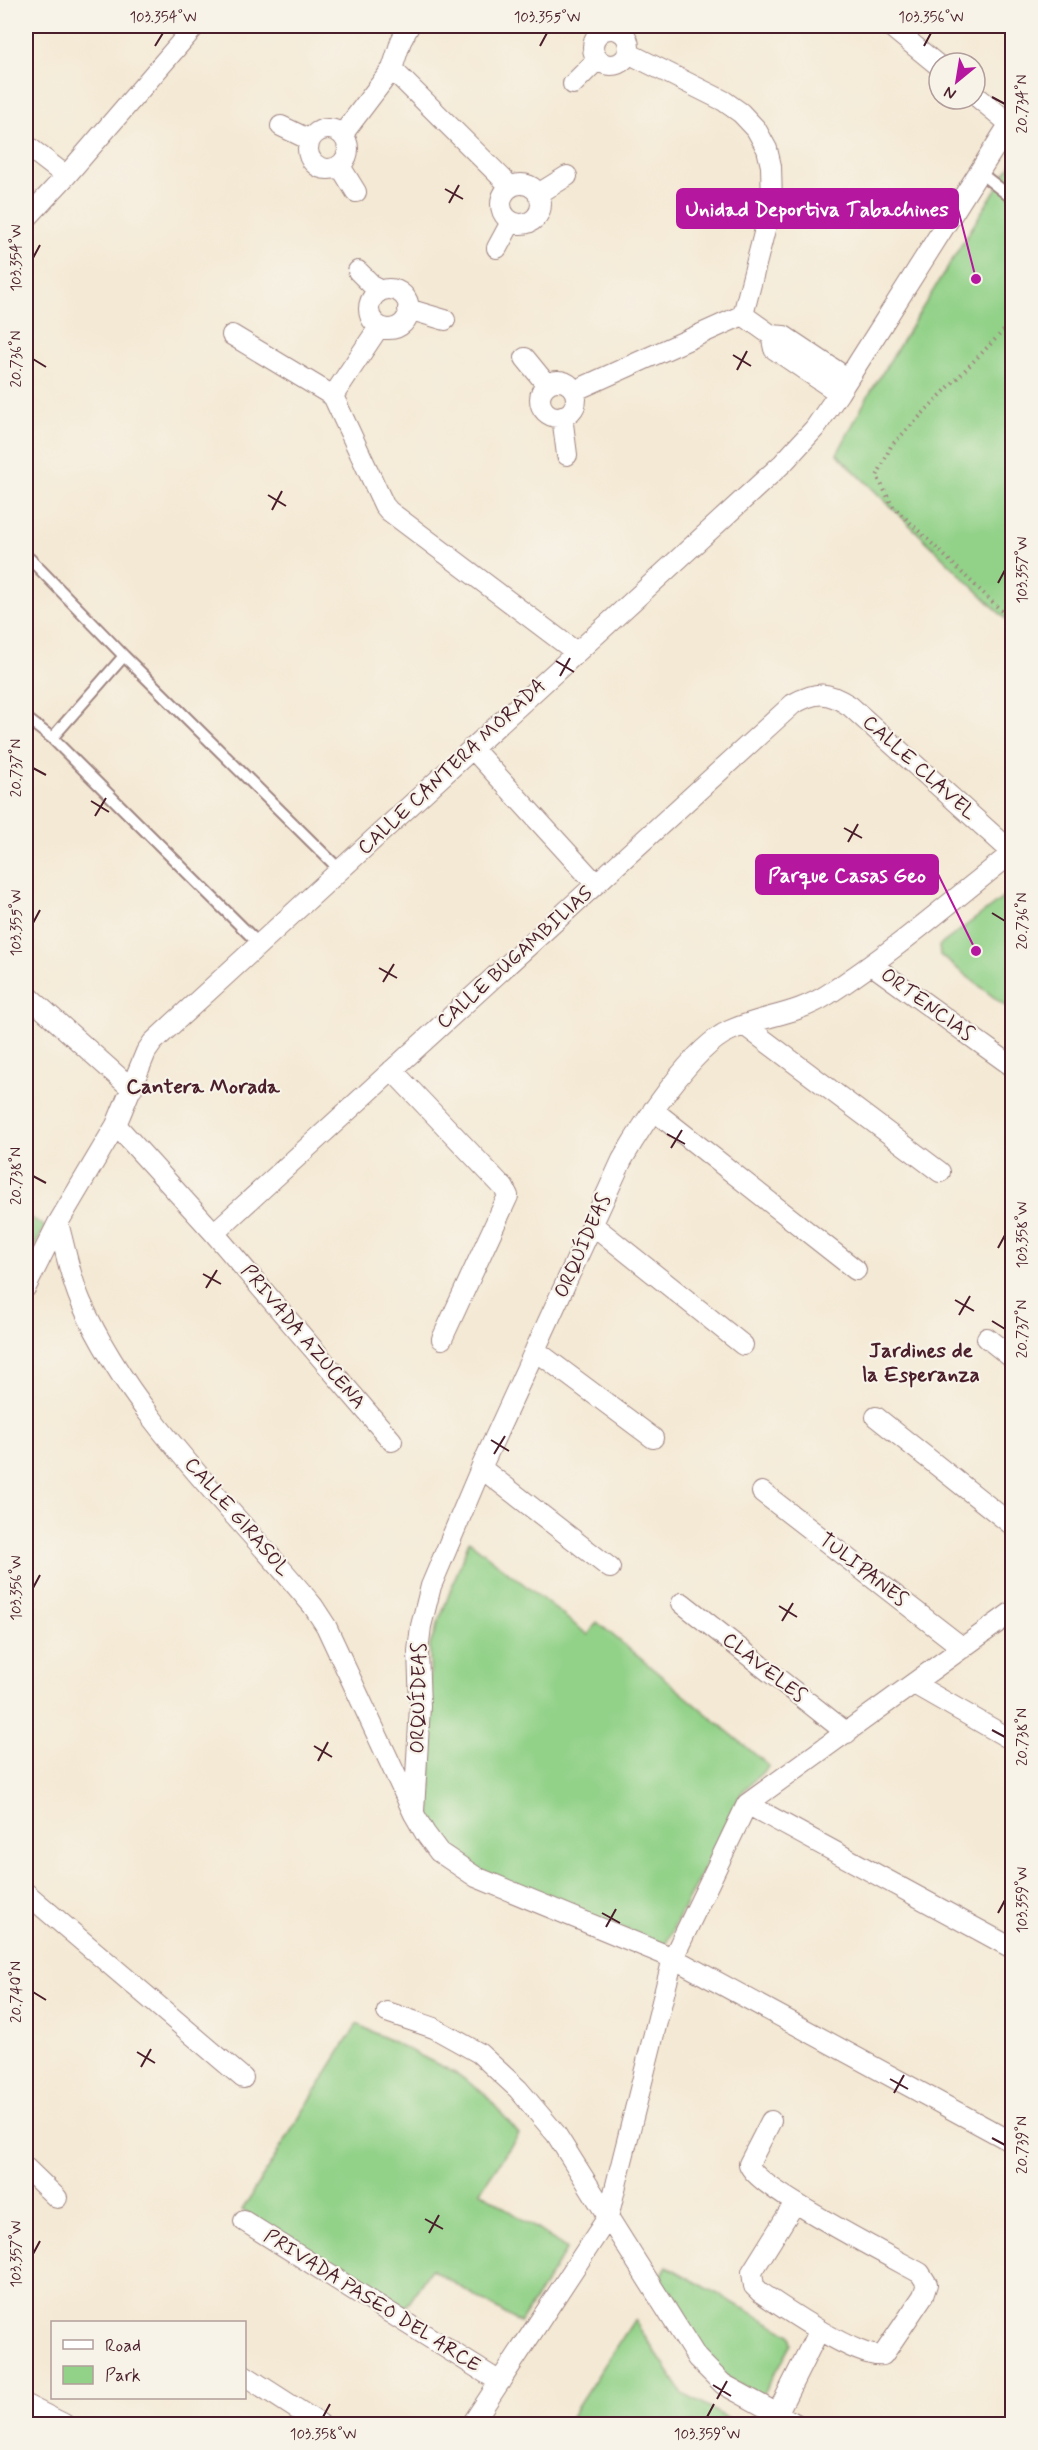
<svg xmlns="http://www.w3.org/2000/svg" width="1038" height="2450" font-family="Mynerve,sans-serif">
<rect width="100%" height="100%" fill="#f7f3e8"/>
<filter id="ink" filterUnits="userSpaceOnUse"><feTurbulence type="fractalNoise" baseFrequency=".0167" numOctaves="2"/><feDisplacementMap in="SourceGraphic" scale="12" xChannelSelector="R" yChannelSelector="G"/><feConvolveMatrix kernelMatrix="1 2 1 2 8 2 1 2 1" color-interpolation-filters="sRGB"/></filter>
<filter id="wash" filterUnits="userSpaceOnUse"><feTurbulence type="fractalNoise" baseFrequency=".008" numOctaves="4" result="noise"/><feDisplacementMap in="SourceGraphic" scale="24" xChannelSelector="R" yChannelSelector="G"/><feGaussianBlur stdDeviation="1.35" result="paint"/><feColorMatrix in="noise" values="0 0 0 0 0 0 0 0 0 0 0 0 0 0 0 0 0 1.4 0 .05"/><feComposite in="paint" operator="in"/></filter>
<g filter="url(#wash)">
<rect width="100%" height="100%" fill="#f4e9d4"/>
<path fill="#92d188" stroke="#6e785a" stroke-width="1.5" d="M1012,163V625L837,454L868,396Z
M1012,891V999L1005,1006L940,955L939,946Z
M26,1214L45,1227L26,1261Z
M469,1541L588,1635L597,1622L769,1766L742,1792L665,1945L474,1870C447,1852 444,1846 431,1817L430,1645Z
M357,2024L457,2074L485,2094L519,2134L480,2191L567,2249L520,2323L431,2269L403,2311L242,2210Z
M667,2266L790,2334L792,2344L764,2393L756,2396L713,2368L658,2281Z
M634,2320L683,2394L738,2424H566Z"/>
</g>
<g filter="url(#ink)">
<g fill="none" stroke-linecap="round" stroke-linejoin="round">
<g stroke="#9f8480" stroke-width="14">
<path id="service" d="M979,172L1012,198
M30,559L124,656
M26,718L52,738
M259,944L52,738L124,656L340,870"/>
</g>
<g stroke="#9f8480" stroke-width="22">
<path id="minor" d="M890,26L939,66
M593 47a18 18 0 1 1 36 0a18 18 0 1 1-36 0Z
M628,53L724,101L741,113L756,129L767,149L771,166L772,202L743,315
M392,69L511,187
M573,84L598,59
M975,95L1010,124
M281,126L310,140
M308 149a20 20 0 1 1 40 0a20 20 0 1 1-40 0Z
M342,135L392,69L401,41L409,26
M26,145L66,176
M340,166L356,192
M501 204a20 20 0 1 1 40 0a20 20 0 1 1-40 0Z
M538,194L567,176
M26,219L66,176L195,26
M497,248L511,222
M358,271L379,292
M369 309a20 20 0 1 1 40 0a20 20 0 1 1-40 0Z
M408,309L445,320
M743,315L771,335L784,336L847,378
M232,335L333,396
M771,335L774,349L839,393
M525,358L547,385
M540 399a18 18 0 1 1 36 0a18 18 0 1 1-36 0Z
M574,391L743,315
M333,396L384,505L389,511L576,652
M333,396L379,327
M562,416L567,455
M472,748L596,884
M872,965L1012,1066
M26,994L132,1089
M744,1025L940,1172
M392,1070L504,1188L508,1196L442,1339
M653,1110L856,1270
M116,1125L214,1233L392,1441
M58,1223C65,1248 70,1277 81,1302C133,1419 233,1508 313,1606L326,1626L414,1814L425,1833L439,1852L476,1877L673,1958L1012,2142
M593,1225L743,1345
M214,1233L793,704C817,691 827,691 850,706L1012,852
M26,1287L58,1223L116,1125L146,1052L153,1042L783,463L815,428L839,393L1012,120
M987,1338L1012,1358
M535,1350L653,1438
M876,1417L1012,1525
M481,1468L610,1568
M762,1492L963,1648
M682,1603L847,1733
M914,1684L1012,1740
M747,1804L1012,1948
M414,1811L420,1706L418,1651L421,1626L431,1586L481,1468L622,1160C642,1125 693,1047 729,1031C761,1016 796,1015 827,995C892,953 952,901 1012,853
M26,1893L243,2078
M387,2012L434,2028L479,2053L518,2089L556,2134L697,2358L723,2384L796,2424
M771,2121L749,2164C753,2186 893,2258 920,2273L927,2284L923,2296L883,2355C861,2361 782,2307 760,2292L754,2286L752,2272L795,2203
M26,2168L57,2198
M244,2221L500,2382
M244,2375L320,2424
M26,2405L64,2424
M777,2414L819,2330
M472,2424L608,2217L673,1958L747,1804L1012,1612"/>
</g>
<path stroke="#9f8480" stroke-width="4" stroke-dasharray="1.5 4.5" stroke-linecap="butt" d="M1012,322L891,446L877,476L892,505L1012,621"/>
<use href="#service" stroke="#fff" stroke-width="10"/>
<use href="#minor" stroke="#fff" stroke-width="20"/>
</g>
</g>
<path fill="none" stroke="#4a1f2b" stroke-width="2" d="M155,46L163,33M540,46L547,33M924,46L931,33M992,97L1005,104M445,189L463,199M449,203L459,185M33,258L40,245M733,355L751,366M33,359L46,367M737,370L747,351M268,495L286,506M272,510L282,491M998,583L1005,570M556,661L574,672M560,676L570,658M33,768L46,775M91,801L109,812M95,816L106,798M844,828L862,838M848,842L858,824M992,913L1005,921M33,923L40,910M379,968L397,978M383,982L394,964M667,1134L685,1144M671,1148L682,1130M33,1176L46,1183M998,1248L1005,1235M203,1274L221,1284M206,1288L217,1270M955,1300L974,1311M959,1315L970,1296M992,1321L1005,1329M491,1440L509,1451M494,1454L505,1436M33,1588L40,1575M779,1606L797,1617M782,1621L793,1603M992,1730L1005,1737M314,1746L332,1757M318,1761L328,1742M602,1913L620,1923M998,1913L1005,1900M606,1927L616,1909M33,1992L46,2000M137,2052L155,2063M141,2067L151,2049M890,2079L908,2089M894,2093L904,2075M992,2138L1005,2145M425,2219L443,2229M429,2233L439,2215M33,2254L40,2241M713,2385L731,2396M717,2399L727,2381M323,2417L330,2404M707,2417L714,2404"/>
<g text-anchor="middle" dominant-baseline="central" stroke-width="4.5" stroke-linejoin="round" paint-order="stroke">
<g font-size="20" fill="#4a1f2b" stroke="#f7f3e8">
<text transform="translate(452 767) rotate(-43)">CALLE CANTERA MORADA</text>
<text transform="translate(919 768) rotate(42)">CALLE CLAVEL</text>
<text transform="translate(515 958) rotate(-42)">CALLE BUGAMBILIAS</text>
<text transform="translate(927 1005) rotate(36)">ORTENCIAS</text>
<text transform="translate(583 1246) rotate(-66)">ORQUÍDEAS</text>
<text transform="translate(303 1337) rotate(50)">PRIVADA AZUCENA</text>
<text transform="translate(237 1517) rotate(49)">CALLE GIRASOL</text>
<text transform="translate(863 1570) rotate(38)">TULIPANES</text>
<text transform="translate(764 1668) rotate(38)">CLAVELES</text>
<text transform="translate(419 1698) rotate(-89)">ORQUÍDEAS</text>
<text transform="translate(372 2301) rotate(32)">PRIVADA PASEO DEL ARCE</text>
</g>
<g font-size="21" font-weight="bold" fill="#4a1f2b" stroke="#f7f3e8">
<text x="203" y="1087">Cantera Morada</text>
<text x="921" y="1351">Jardines de<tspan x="921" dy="24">la Esperanza</tspan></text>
</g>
</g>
<path fill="none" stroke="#b5179e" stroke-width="2" d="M976 279L958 209M976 951L938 874"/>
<g fill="#b5179e" stroke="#f7f3e8" stroke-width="2">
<circle cx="976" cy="279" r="6"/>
<circle cx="976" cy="951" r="6"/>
</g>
<g fill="#b5179e" stroke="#b5179e" stroke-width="2">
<rect x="677" y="189" width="281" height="39" rx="6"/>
<rect x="756" y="855" width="182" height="39" rx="6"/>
</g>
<g font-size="21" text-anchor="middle" font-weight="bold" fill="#fff">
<text x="817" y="216">Unidad Deportiva Tabachines</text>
<text x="847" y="882">Parque Casas Geo</text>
</g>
<rect width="1038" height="2450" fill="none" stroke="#f7f3e8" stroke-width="66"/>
<rect x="51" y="2321" width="195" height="78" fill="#f7f3e8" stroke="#b29e9c" stroke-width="1.5"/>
<rect x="63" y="2340" width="30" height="9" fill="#ffffff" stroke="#b29e9c" stroke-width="1.5"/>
<text x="105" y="2351" font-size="18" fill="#4a1f2b">Road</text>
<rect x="63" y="2366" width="30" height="18" fill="#92d188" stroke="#b29e9c" stroke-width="1.5"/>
<text x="105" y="2381" font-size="18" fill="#4a1f2b">Park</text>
<g transform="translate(957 81) rotate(210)"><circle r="28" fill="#f7f3e8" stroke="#b29e9c" stroke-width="1.5"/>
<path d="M0-4.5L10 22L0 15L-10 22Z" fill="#b5179e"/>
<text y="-9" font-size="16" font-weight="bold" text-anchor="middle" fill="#4a1f2b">N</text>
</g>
<rect x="33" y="33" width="972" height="2384" fill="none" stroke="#4a1f2b" stroke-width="2"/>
<g font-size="15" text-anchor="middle" fill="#4a1f2b">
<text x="163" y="22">103.354°W</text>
<text x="547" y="22">103.355°W</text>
<text x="931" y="22">103.356°W</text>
<text transform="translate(1022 104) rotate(-90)" y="5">20.734°N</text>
<text transform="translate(16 258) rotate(-90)" y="5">103.354°W</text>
<text transform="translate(16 359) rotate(-90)" y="5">20.736°N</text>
<text transform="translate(1022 570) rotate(-90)" y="5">103.357°W</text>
<text transform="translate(16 768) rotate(-90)" y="5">20.737°N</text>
<text transform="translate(1022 921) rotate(-90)" y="5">20.736°N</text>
<text transform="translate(16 923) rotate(-90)" y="5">103.355°W</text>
<text transform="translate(16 1176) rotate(-90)" y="5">20.738°N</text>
<text transform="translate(1022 1235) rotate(-90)" y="5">103.358°W</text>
<text transform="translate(1022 1329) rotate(-90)" y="5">20.737°N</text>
<text transform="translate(16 1588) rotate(-90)" y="5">103.356°W</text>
<text transform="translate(1022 1737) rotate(-90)" y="5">20.738°N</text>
<text transform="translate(1022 1900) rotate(-90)" y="5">103.359°W</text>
<text transform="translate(16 1992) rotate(-90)" y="5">20.740°N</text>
<text transform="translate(1022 2145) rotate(-90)" y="5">20.739°N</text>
<text transform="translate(16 2254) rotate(-90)" y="5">103.357°W</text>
<text x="323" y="2439">103.358°W</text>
<text x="707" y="2439">103.359°W</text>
</g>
</svg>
